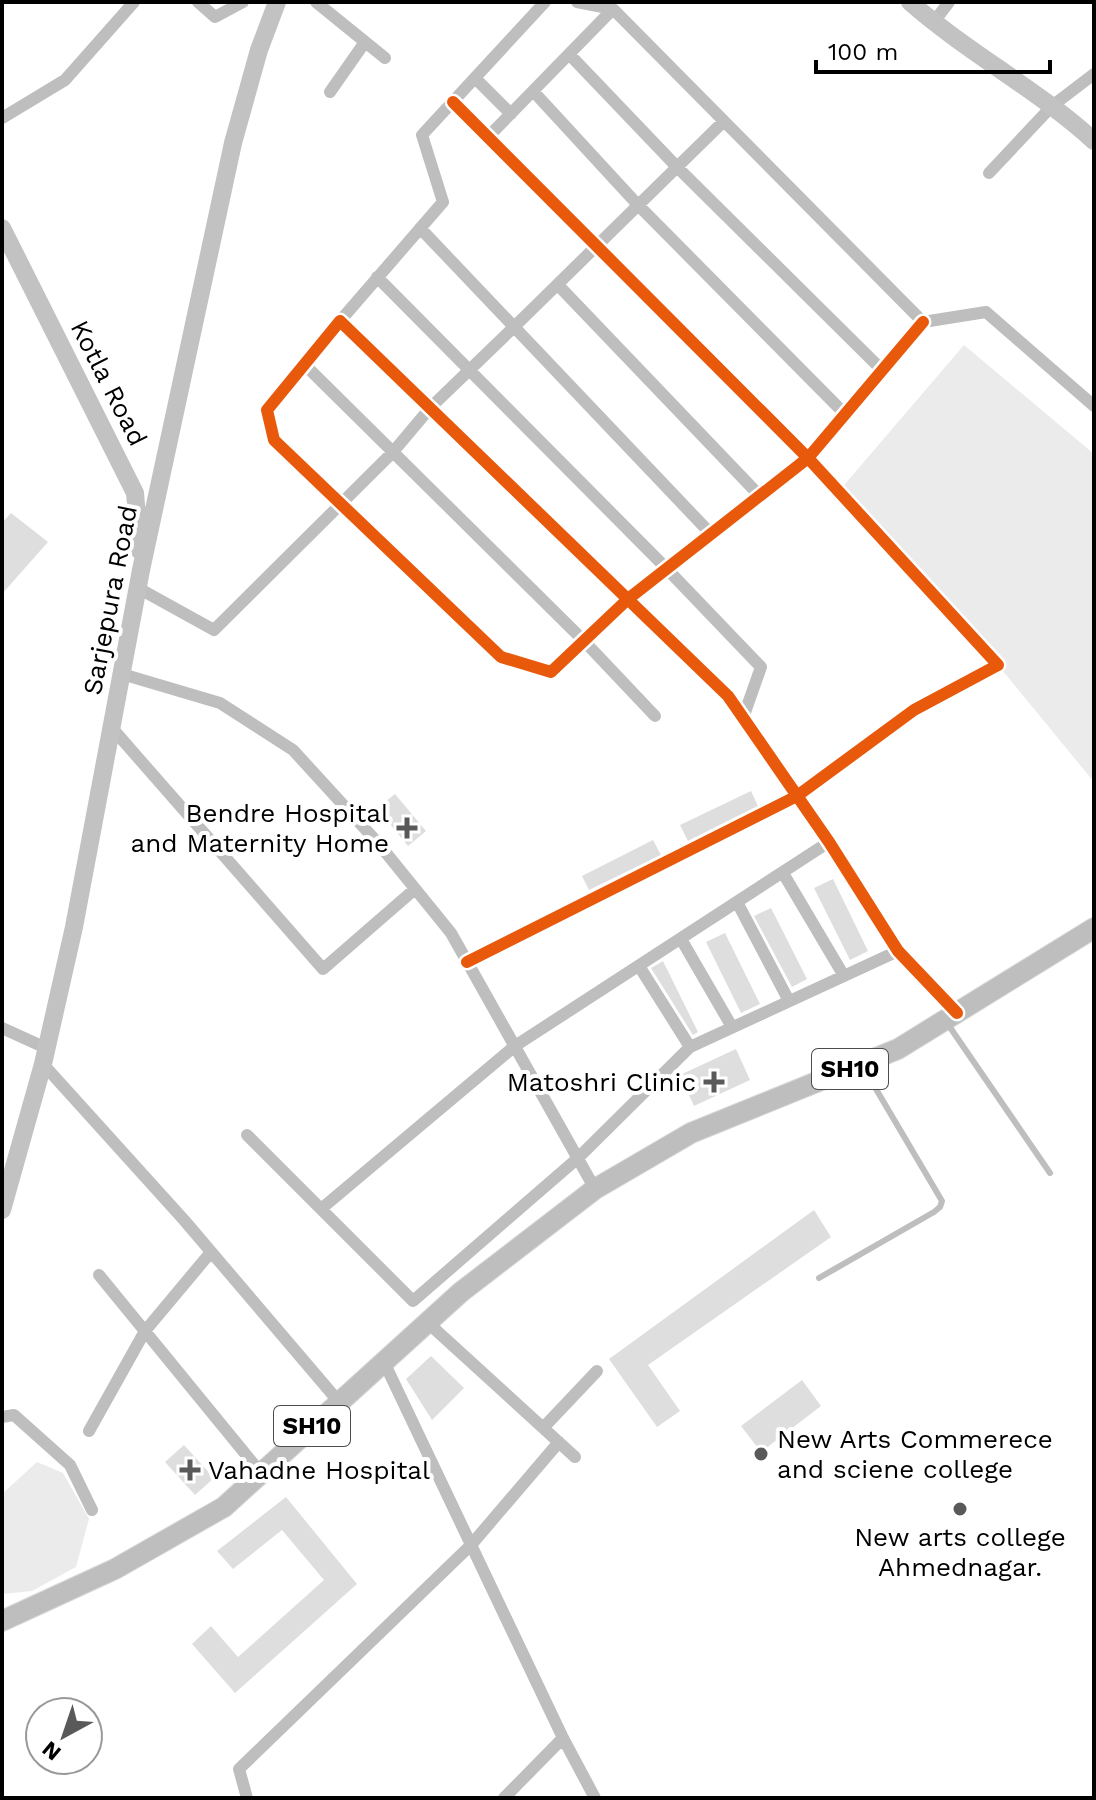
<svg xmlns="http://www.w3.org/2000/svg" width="1096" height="1800" font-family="'Work Sans',sans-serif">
<rect width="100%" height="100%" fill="#fff"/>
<path fill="#ebebeb" d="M964,345L1094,454V782L998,665L839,491Z
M37,1462L63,1473L89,1519L76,1567L32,1591L2,1594V1494Z"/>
<path fill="#dedede" d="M11,513L48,542L2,594V523Z
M751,791L758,806L688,841L680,825Z
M395,794L426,831L408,846L377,808Z
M653,840L661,855L589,890L582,876Z
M833,879L868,951L850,960L814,888Z
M771,908L807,979L792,987L754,916Z
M725,933L760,1004L741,1013L706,942Z
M663,961L698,1032L693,1035L651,968Z
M736,1049L750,1080L694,1106L680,1075Z
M814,1210L831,1237L648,1365L680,1411L657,1427L609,1359Z
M431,1356L464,1388L432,1420L406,1379Z
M802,1380L821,1406L761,1452L741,1426Z
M184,1445L214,1478L195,1495L165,1462Z
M286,1497L357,1584L235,1693L192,1644L211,1626L238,1657L324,1580L282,1530L233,1569L217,1551Z"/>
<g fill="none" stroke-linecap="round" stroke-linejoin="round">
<g stroke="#dbdbdb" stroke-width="22">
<path id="primary" d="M2,1621L115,1569L224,1507L461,1292L595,1189L691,1133L898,1049L1094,928"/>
</g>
<path stroke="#bebebe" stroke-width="6" d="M947,1023L1050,1173
M819,1278L934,1212L940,1207L942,1201L863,1067"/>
<path stroke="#bebebe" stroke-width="12" d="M198,2L215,17L243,2
M316,2L385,58
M577,2L613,9L923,322L986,312L1094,406
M933,23L949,2
M569,54L677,167L882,370
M475,78L511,114
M533,91L638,205L845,414
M330,92L365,42
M453,102L808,458L998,665L914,710L797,796L467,962
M2,118L65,80L134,2
M488,137L613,9
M989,173L1052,106L1094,74
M420,228L711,534
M377,277L667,569L761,667L743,718
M558,285L760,496
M340,321L443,202L422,135L545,2
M923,322L808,458L628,599L551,672L501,657L274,440L267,410L340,321L728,696L829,842L898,951L957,1013
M304,364L584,641L655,716
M138,588L214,630L393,452L430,408L514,327L724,121
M122,674L220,703L293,750L378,843L451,933L595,1189
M112,728L323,969L415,889
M783,873L844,976
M737,902L789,1001
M681,939L732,1027
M639,966L690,1047
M2,1028L46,1048
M43,1064L184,1220L339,1402
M247,1135L413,1301L578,1158L690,1047L898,951
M321,1209L515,1046L829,842
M99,1275L261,1473
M427,1322L575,1457
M384,1362L563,1738L595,1798
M2,1417L14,1415L70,1465L92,1510
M543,1428L597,1371
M89,1431L145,1331L211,1252
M247,1798L239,1769L471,1545L559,1442
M504,1798L563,1738"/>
<path stroke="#c2c2c2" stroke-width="18" d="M910,2C968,53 1037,89 1094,141
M2,228L135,493L140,551
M2,1210L43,1064L74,927L141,570L233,143L259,50L277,2"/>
<use href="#primary" stroke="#bebebe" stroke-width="20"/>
<g stroke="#fff" stroke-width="17">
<path id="cycleway" d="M453,102L808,458L998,665L914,710L797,796L467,962
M923,322L808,458L628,599L551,672L501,657L274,440L267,410L340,321L728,696L829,842L898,951L957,1013"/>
</g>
<use href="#cycleway" stroke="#e8590c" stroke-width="12"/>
</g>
<g fill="#595959" stroke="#fff" stroke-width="3">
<path d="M403 816h8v8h8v8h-8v8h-8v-8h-8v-8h8z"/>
<path d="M710 1070h8v8h8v8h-8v8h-8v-8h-8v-8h8z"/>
<circle cx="761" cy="1454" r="8"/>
<path d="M186 1458h8v8h8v8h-8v8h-8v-8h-8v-8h8z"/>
<circle cx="960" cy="1509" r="8"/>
</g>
<g text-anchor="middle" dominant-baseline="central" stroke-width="8" stroke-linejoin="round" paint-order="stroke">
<g fill="#fff" stroke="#4c4c4c" stroke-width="2">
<rect x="812" y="1049" width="76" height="40" rx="6"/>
<rect x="274" y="1406" width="76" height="40" rx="6"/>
</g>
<g font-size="24" font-weight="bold" fill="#000">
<text x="850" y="1069">SH10</text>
<text x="312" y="1426">SH10</text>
</g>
<g font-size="26" fill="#000" stroke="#fff">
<text transform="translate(109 383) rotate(63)">Kotla Road</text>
<text transform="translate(110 600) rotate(-79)">Sarjepura Road</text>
</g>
<g font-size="26" fill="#000" stroke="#fff" text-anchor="end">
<text x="389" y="813">Bendre Hospital<tspan x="389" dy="30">and Maternity Home</tspan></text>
<text x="696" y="1082">Matoshri Clinic</text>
<text x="777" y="1439" text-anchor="start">New Arts Commerece<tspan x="777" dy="30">and sciene college</tspan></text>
<text x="208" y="1470" text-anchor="start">Vahadne Hospital</text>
<text x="960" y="1537" text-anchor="middle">New arts college<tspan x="960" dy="30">Ahmednagar.</tspan></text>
</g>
</g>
<rect width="1096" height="1800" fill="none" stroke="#000000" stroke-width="8"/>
<g transform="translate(64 1736) rotate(220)"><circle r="38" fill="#ffffff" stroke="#999999" stroke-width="2"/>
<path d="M0-6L14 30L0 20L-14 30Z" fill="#595959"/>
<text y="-12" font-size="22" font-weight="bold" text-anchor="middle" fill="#000000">N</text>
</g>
<path d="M816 60v12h234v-12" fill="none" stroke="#000000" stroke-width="4"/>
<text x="828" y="60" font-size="24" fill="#000000" stroke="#ffffff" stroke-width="6" paint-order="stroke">100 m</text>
</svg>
